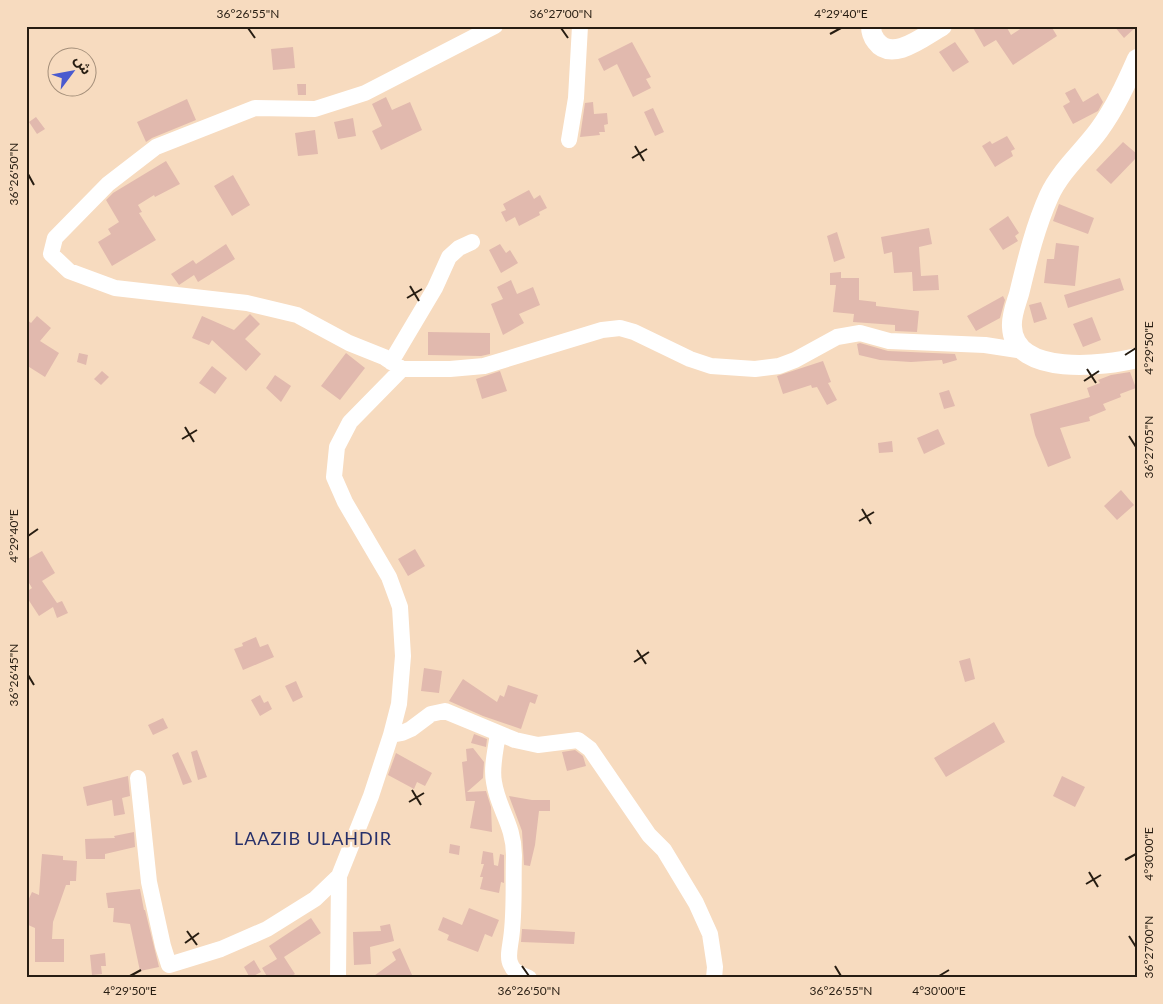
<svg xmlns="http://www.w3.org/2000/svg" width="1163" height="1004" font-family="Lato,'Noto Sans Arabic',sans-serif">
<rect width="100%" height="100%" fill="#f7dbbf"/>
<path fill="#e1b9ae" d="M972,26H1006L1011,35L1025,26H1051L1057,36L1013,65L996,40L984,47Z
M1114,26H1137L1124,38Z
M632,42L651,77L646,79L651,88L633,97L617,64L604,71L598,59Z
M955,42L969,62L953,72L939,52Z
M293,47L295,68L273,70L271,49Z
M297,84H306V95H298Z
M1075,88L1083,102L1098,93L1103,102L1098,111L1073,124L1063,106L1070,102L1065,93Z
M386,97L392,110L410,102L422,130L381,150L372,131L382,126L372,104Z
M187,99L196,120L152,138L146,142L137,122Z
M593,102L594,114L607,113L608,124L604,125L605,132H599L600,135L580,137L585,103Z
M653,108L664,132L655,136L644,112Z
M36,117L45,129L37,134L29,122Z
M353,118L356,136L338,139L334,122Z
M315,130L318,154L298,156L295,133Z
M1007,136L1015,149L1011,151L1013,156L995,167L982,146L990,141L992,144Z
M1123,142L1137,154V157L1111,184L1096,170Z
M166,161L180,184L155,197L154,195L138,205L142,212L139,213L156,240L112,266L98,242L111,234L108,229L119,222L106,200L113,193Z
M233,175L250,205L232,216L214,186Z
M529,190L534,199L540,195L547,208L539,212L540,215L519,226L515,217L506,222L501,212L506,210L503,204Z
M1059,204L1094,218L1088,234L1053,221Z
M1008,216L1019,233L1015,236L1018,241L1003,250L989,229Z
M929,228L932,244L919,247L921,276L938,275L939,290L913,291L912,272L894,273L892,252L884,254L881,237Z
M837,232L845,258L834,262L827,236Z
M1056,243L1079,246L1075,286L1044,283L1047,259H1054Z
M226,244L235,259L198,282L194,275L179,285L171,274L193,260L196,264Z
M500,244L506,253L510,250L518,263L501,273L489,250Z
M841,272V278H859V300L876,302V306L919,311L917,332L895,331V325L853,322L854,314L833,312L836,285H830V273Z
M1120,278L1124,290L1068,308L1064,295Z
M511,280L517,294L533,287L540,305L519,314L524,323L503,335L491,304L503,299L497,287Z
M1003,296L1005,300L1000,318L976,331L967,316Z
M1041,302L1047,319L1034,323L1029,305Z
M250,314L260,324L245,339L261,354L246,371L212,340L209,345L192,338L202,316L234,330Z
M37,316L51,328L40,341L59,353L45,377L26,365V319L31,323Z
M1092,317L1101,340L1083,347L1073,324Z
M428,332L490,333V354L481,356L428,355Z
M860,343L888,351L955,354L957,360L943,364L942,360L911,362L880,360L859,355L857,344Z
M79,353L88,355L86,365L77,362Z
M346,353L365,368L340,400L321,386Z
M823,361L831,382L828,383L837,400L827,405L817,387L812,388L811,385L783,394L777,376Z
M212,366L227,378L215,394L199,383Z
M102,371L109,377L101,385L94,379Z
M500,371L507,391L482,399L476,379Z
M1130,372L1136,388L1120,394L1121,397L1103,404L1106,410L1089,417L1090,421L1060,428L1071,458L1048,467L1035,435L1030,414L1090,397L1087,388L1100,383L1098,380L1111,375Z
M275,375L291,386L281,402L266,388Z
M949,390L955,406L944,409L939,393Z
M938,429L945,444L924,454L917,438Z
M892,441L893,452L879,453L878,443Z
M1121,490L1134,505L1117,520L1104,506Z
M415,549L425,566L408,576L398,559Z
M42,551L55,573L42,581L57,603L62,601L68,613L57,618L53,607L39,616L26,596V592L32,588L26,578V560Z
M256,637L260,647L268,644L274,657L243,670L234,649L243,646L242,643Z
M970,658L975,679L965,682L959,661Z
M424,668L442,671L439,693L421,691Z
M463,679L497,702L500,695L504,697L508,685L538,695L535,704L530,702L521,729L483,716L449,701Z
M296,681L303,697L293,702L285,686Z
M260,695L264,703L268,701L272,709L260,716L251,700Z
M163,718L168,728L153,735L148,725Z
M994,722L1005,742L946,777L934,758Z
M474,734L487,739L486,747L471,743Z
M473,748L484,762L483,778L467,792L486,791L491,807L492,832L470,828L475,801H466L462,762L467,761L466,749Z
M197,750L207,777L198,780L191,752Z
M575,750L583,756L586,766L567,771L562,752Z
M178,752L192,782L183,785L172,755Z
M396,753L432,773L425,786L417,782L414,789L388,775Z
M128,776L130,796L122,798L125,814L114,816L112,800L87,806L83,787Z
M1062,776L1085,787L1075,807L1053,796Z
M509,796L532,800H550V811H539L535,845L530,866L524,865L522,831Z
M134,832L135,847L105,854V859H86L85,839L115,838L114,836Z
M450,844L460,846L459,855L449,853Z
M483,851L493,853L494,865L498,866L500,854L504,855V883L501,882L499,893L480,889L483,877H480L484,864H481Z
M42,854L63,856V860L77,861L76,881H70V885H66L53,922L52,939H64V962H35V928L26,924V905L32,892L39,895Z
M140,889L144,910H145L159,967L140,971L130,924L113,922L114,908H108L106,893Z
M469,908L499,920L492,937L485,934L478,952L447,940L449,935L438,930L443,917L462,925Z
M311,918L321,933L284,957L295,974L288,978H268L262,968L277,959L269,946Z
M390,924L394,941L370,947L371,964L354,965L353,932L381,931L380,926Z
M522,929L575,932L574,944L521,942Z
M400,948L412,975L406,978H371L396,960L392,952Z
M105,953L106,966H101L102,974L92,975L90,955Z
M254,960L261,972L250,978L244,967Z"/>
<g fill="none" stroke-linecap="round" stroke-linejoin="round">
<path stroke="#fff" stroke-width="16" d="M569,140L576,98L580,26
M391,362L435,288L449,257L459,248L472,242
M402,369L384,357L349,343L297,315L247,303L115,288L69,271L51,254L55,238L108,184L156,147L255,108L315,109L365,93L495,26
M498,733C496,749 491,767 494,782C498,809 514,825 514,855C513,883 515,912 511,939C510,947 507,958 511,965C514,973 522,975 529,978
M391,735L402,733L411,729L431,714L445,711L515,740L538,745L578,740L590,749L649,835L664,850L696,903L710,934L715,967L714,978
M138,778L149,882L163,946L169,965L221,949L267,929L315,899L339,876
M338,978L339,876L371,796L391,735L399,704L403,656L400,607L389,577L345,502L334,477L337,447L350,422L402,369H450L484,366L602,330L620,328L634,332L690,359L711,366L755,369L779,366L795,360L837,337L860,333L889,341L985,345L1023,351"/>
<path stroke="#fff" stroke-width="20" d="M871,26C871,32 872,36 876,41C892,63 924,36 942,26
M1137,59C1126,84 1115,108 1099,130C1083,152 1061,170 1049,196C1035,227 1027,261 1019,294C1016,304 1011,316 1012,327C1014,377 1106,366 1137,358"/>
</g>
<path fill="none" stroke="#271d12" stroke-width="2" d="M248,28L255,38M561,28L568,38M830,34L841,28M635,146L644,161M632,158L647,149M28,174L34,185M410,286L419,301M407,298L422,289M1125,355L1136,348M1087,369L1096,383M1084,381L1099,371M185,427L194,442M1129,436L1136,447M182,439L197,430M862,509L871,524M859,521L874,512M28,536L38,529M637,650L646,664M634,662L649,652M28,675L34,685M412,790L421,805M409,802L424,793M1125,860L1136,854M1089,872L1098,887M1086,884L1101,875M187,931L197,945M1129,936L1136,947M185,943L199,933M522,966L529,976M835,966L841,976M130,976L141,970M939,976L949,970"/>
<g text-anchor="middle" dominant-baseline="central" stroke-width="5" stroke-linejoin="round" paint-order="stroke">
<g font-size="18" letter-spacing="1" fill="#27306a" stroke="#f7dbbf">
<text x="313" y="838">LAAZIB ULAHDIR</text>
</g>
</g>
<rect width="1163" height="1004" fill="none" stroke="#f7dbbf" stroke-width="55"/>
<g transform="translate(72 72) rotate(58)"><circle r="24" fill="#f7dbbf" stroke="#a48f7a"/>
<path d="M0-4L9 19L0 12L-9 19Z" fill="#4a5acf"/>
<text y="-8" font-size="14" font-weight="bold" text-anchor="middle" fill="#271d12">ش</text>
</g>
<rect x="28" y="28" width="1108" height="948" fill="none" stroke="#271d12" stroke-width="2"/>
<g font-size="12" text-anchor="middle" fill="#271d12">
<text x="248" y="18">36°26'55"N</text>
<text x="561" y="18">36°27'00"N</text>
<text x="841" y="18">4°29'40"E</text>
<text transform="translate(14 174) rotate(-90)" y="4">36°26'50"N</text>
<text transform="translate(1149 348) rotate(-90)" y="4">4°29'50"E</text>
<text transform="translate(1149 447) rotate(-90)" y="4">36°27'05"N</text>
<text transform="translate(14 536) rotate(-90)" y="4">4°29'40"E</text>
<text transform="translate(14 675) rotate(-90)" y="4">36°26'45"N</text>
<text transform="translate(1149 854) rotate(-90)" y="4">4°30'00"E</text>
<text transform="translate(1149 947) rotate(-90)" y="4">36°27'00"N</text>
<text x="130" y="995">4°29'50"E</text>
<text x="529" y="995">36°26'50"N</text>
<text x="841" y="995">36°26'55"N</text>
<text x="939" y="995">4°30'00"E</text>
</g>
</svg>
